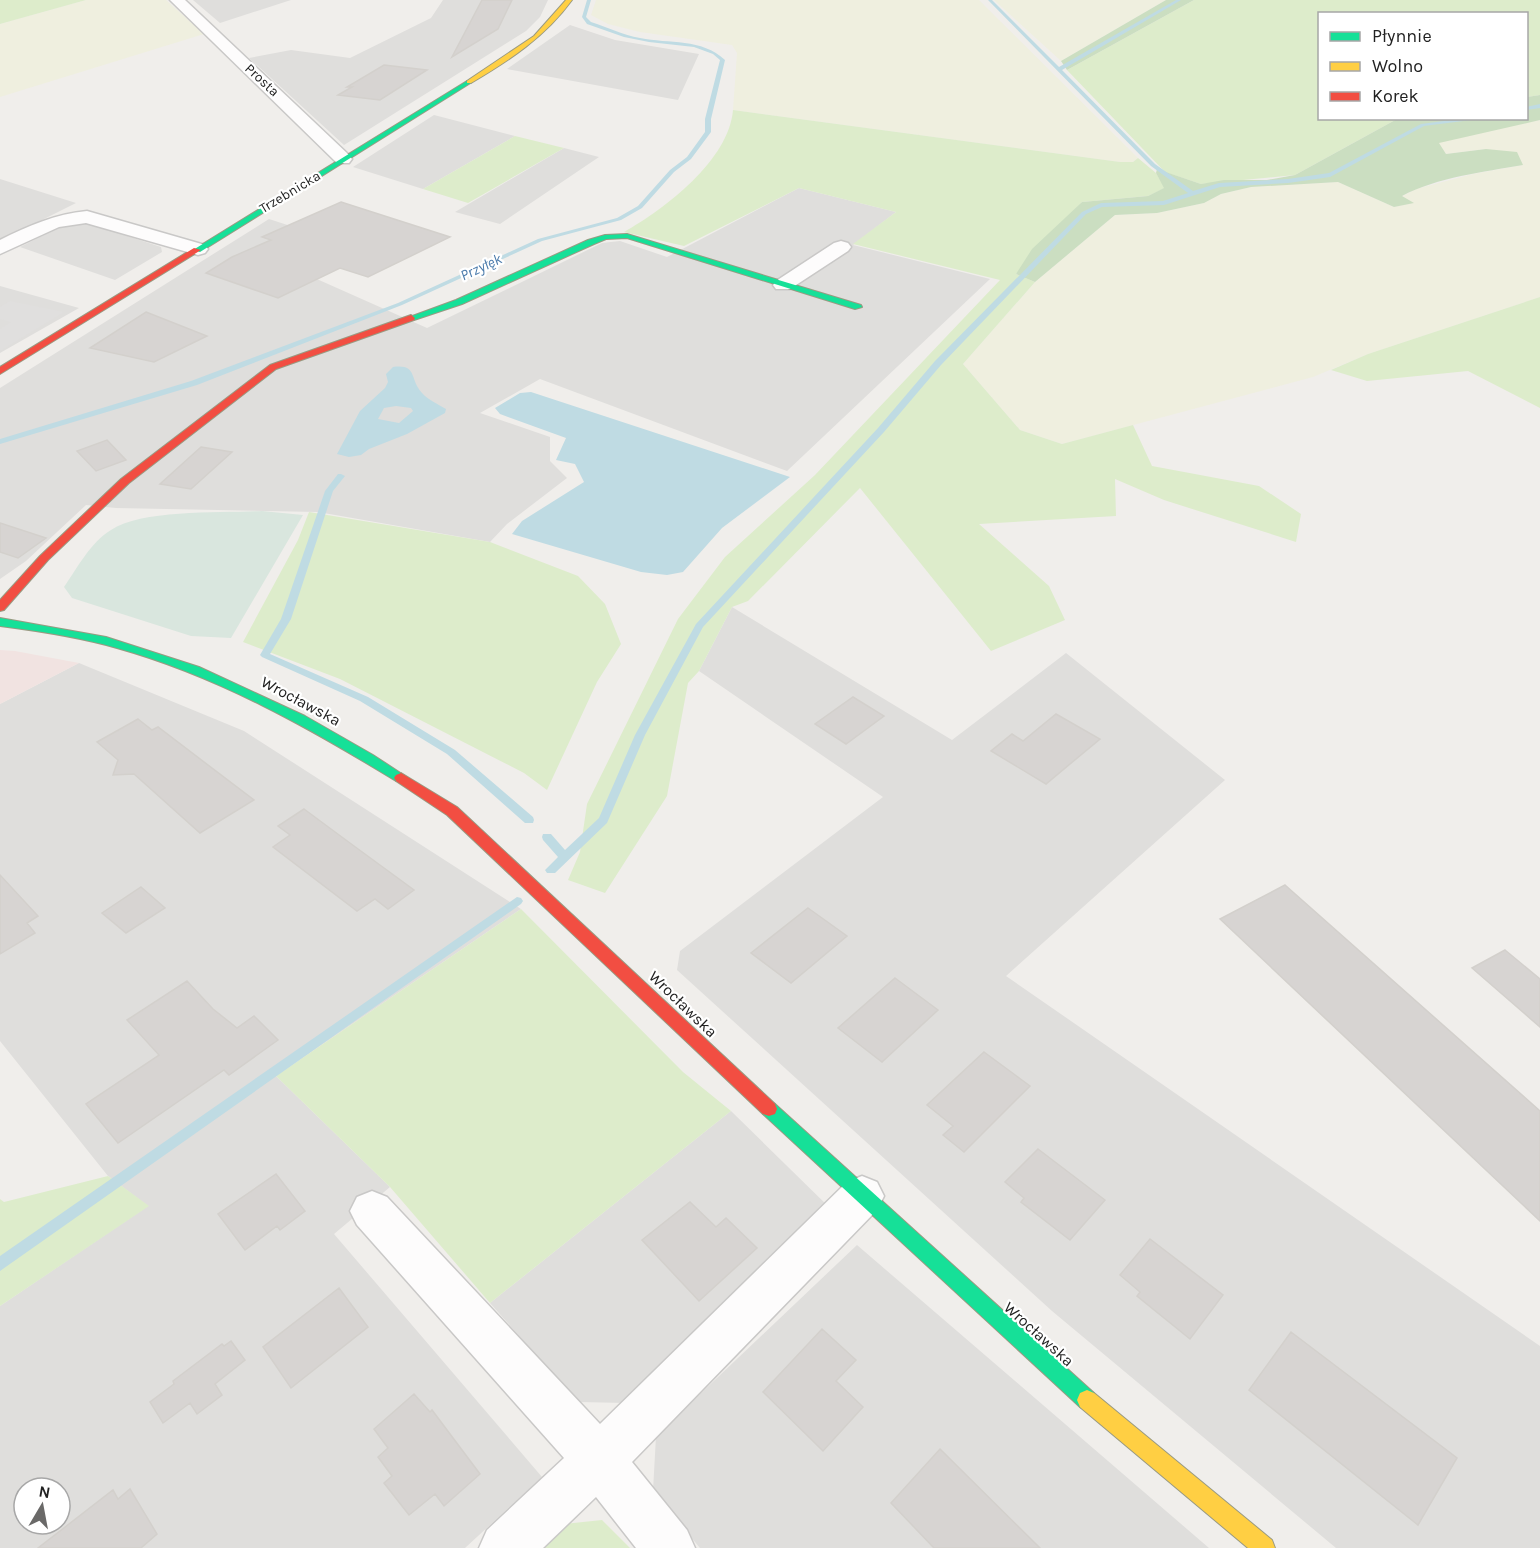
<svg xmlns="http://www.w3.org/2000/svg" width="1540" height="1548" font-family="Karla,sans-serif">
<rect width="100%" height="100%" fill="#f0eeeb"/>
<path fill="#dfdedc" fill-rule="evenodd" d="M193,0H291L220,23Z
M443,0H548L540,17L526,31L344,145L249,58L291,50L350,58L431,18Z
M570,25L615,40L699,54L678,100L507,69Z
M434,115L515,136L423,189L353,167Z
M564,148L599,157L500,224L455,212Z
M0,179L76,203L0,241Z
M799,188L896,212L853,245L990,279L787,471L540,379L480,413L550,437V461L567,478L507,524L490,542L318,512L116,508L86,505L26,561L0,579V388L269,219L355,247L301,272L427,328L602,243L620,241L667,257Z
M81,221L161,247L162,252L115,280L20,247L70,222Z
M0,286L79,308L0,353Z
M732,607L952,740L1066,653L1225,780L1006,976L1540,1346V1548H1336L1052,1311L677,970L680,951L883,797L699,671Z
M79,663L244,731L521,909L276,1076L390,1187L334,1234L542,1477L465,1548H0V1306L148,1206L108,1176L0,1041V704ZM24,1488H60V1524H24Z
M731,1111L832,1210L627,1403L578,1402L490,1303Z
M857,1245L1209,1548H700L653,1491L656,1436Z"/>
<path fill="#f1e3e1" d="M0,650L15,651L79,663L0,704Z"/>
<path fill="#efefdf" d="M86,0H166L204,34L0,97V24Z
M596,0H979L1138,158L1133,162H1120L733,110L737,53L732,45L640,32L608,24L591,15Z
M994,0H1166L1061,61Z
M1540,120V297L1368,354L1313,377L1062,444L1020,430L963,364L1035,282L1115,215L1157,213L1204,203L1221,194L1251,187L1338,182L1394,207L1412,203L1401,197L1416,189L1473,174L1523,165L1486,149L1446,154L1438,143L1452,136Z"/>
<path fill="#ddeccb" d="M0,0H86L0,24Z
M1194,0H1540V95L1527,97L1526,14H1320V118L1397,119L1295,175L1201,184L1165,172L1067,70Z
M733,110L1120,162H1133L1138,158L1156,173L1165,188L1148,196L1082,202L1016,274L1035,282L963,364L1020,430L1062,444L1133,425L1152,466L1259,486L1301,514L1296,542L1164,500L1115,479L1116,516L979,524L1049,586L1065,620L991,651L860,488L748,601L732,607L699,671L688,683L667,796L605,893L568,880L580,852L587,804L678,619L725,557L815,475L1000,280L853,244L896,212L799,188L684,246L624,232C665,209 729,160 733,110Z
M515,136L564,148L468,203L423,189Z
M1540,297V408L1468,371L1367,381L1331,370L1368,354Z
M309,512L490,542L578,576L605,604L621,644L597,682L547,790L524,773L340,679L243,642L298,540Z
M521,909L683,1072L731,1111L490,1303L390,1187L276,1076Z
M108,1176L149,1206L0,1306V1199L4,1202Z
M602,1520L630,1548H539L564,1524Z"/>
<path fill="#cbdec1" d="M1166,0H1194L1067,70L1061,61Z
M1540,95V120L1439,143L1446,154L1486,149L1517,152L1523,165C1483,172 1438,177 1402,196L1414,203L1394,207L1338,182L1251,187L1221,194L1204,203L1157,213L1115,215L1035,282L1016,274L1032,249L1082,202L1148,196L1164,188L1156,173L1157,169L1201,184L1224,180H1267L1295,175L1397,119L1526,118L1527,97Z"/>
<path fill="#d9e6de" d="M262,511L303,515L231,638L191,636L72,598L64,587C78,567 90,543 111,530C142,509 223,513 262,511Z"/>
<path fill="#e0dfde" d="M10,301L64,312L0,351V329L11,322L0,319V307Z"/>
<path fill="#bfdbe3" fill-rule="evenodd" d="M393,367C418,364 409,379 422,393C428,400 438,404 446,409L445,413L407,434L369,449L361,455L349,457L337,454L360,411L385,388L388,382L386,374ZM396,406L411,408L413,411L399,423L378,419L384,408Z
M531,392L790,477L722,528L683,572L667,575L641,572L512,534L522,521L584,482L575,464L556,460L566,438L500,414L495,408L520,393Z"/>
<g fill="none" stroke-linecap="round" stroke-linejoin="round">
<path fill="#bfdbe3" fill-rule="evenodd" d="M587,0H591L586,17L591,22C607,27 623,35 640,38C669,44 702,38 725,60L711,119V132L691,159L674,172L642,208L621,220L542,241L402,305L197,385L0,444V439L191,381L398,303L538,239L617,218L638,206L670,170L687,157L705,132V119L720,60L713,54L694,47L649,42L624,37L587,24L582,17Z
M988,0H992L1059,67L1176,0H1181L1062,70L1155,164L1193,191L1219,183L1288,179L1329,173L1421,124L1466,118H1487L1424,126L1330,177L1288,183L1220,187L1164,205L1102,207L1086,214L941,365L884,432L703,627L645,735L607,823L555,873H547L545,870L558,857L543,840L542,837L543,834H551L565,850L599,818L635,735L696,624L878,428L935,361L1082,212L1101,203L1163,201L1188,193L1151,166Z
M1540,104V108L1526,110V107Z
M338,474H341L345,476L333,491L291,619L270,654L368,697L455,750L533,817L534,820L533,823H525L447,754L360,701L262,657L260,655L281,619L325,491Z
M517,897L521,898L523,901L521,904L0,1271V1256Z"/>
</g>
<path fill="#d7d4d2" stroke="#d3d0cc" stroke-width="1.5" d="M482,0H512L498,29L452,57Z
M384,65L427,70L380,100L338,95L352,87H347Z
M341,202L450,237L368,277L340,268L278,298L206,273L232,257L271,240L262,237Z
M146,312L207,336L154,362L90,348Z
M107,440L126,460L96,471L77,451Z
M201,447L232,452L191,489L160,484Z
M0,523L46,538L18,558L0,552Z
M853,697L884,716L846,744L815,724Z
M1056,714L1100,739L1046,784L991,751L1012,734L1023,741Z
M138,719L152,730L158,727L254,800L200,833L134,774L113,775L118,760L97,742Z
M304,809L354,846L414,890L388,909L375,899L357,911L273,847L290,835L278,826Z
M0,875L38,916L27,923L35,933L0,954Z
M1285,885L1540,1111V1221L1220,919Z
M141,887L165,908L126,933L102,913Z
M808,908L847,936L791,983L751,953Z
M1505,950L1540,979V1027L1472,968Z
M895,978L938,1010L882,1062L838,1028Z
M187,981L213,1009L237,1028L254,1016L278,1040L229,1075L224,1070L118,1143L86,1104L159,1055L127,1020Z
M984,1052L1030,1086L964,1152L943,1135L953,1126L927,1105Z
M1038,1149L1105,1200L1070,1240L1021,1202L1024,1198L1005,1182Z
M276,1174L305,1211L280,1230L277,1226L245,1250L218,1214Z
M690,1202L716,1227L726,1218L757,1248L699,1301L642,1240Z
M1150,1239L1223,1295L1190,1339L1137,1296L1140,1292L1120,1275Z
M339,1288L368,1327L291,1388L263,1347Z
M822,1329L856,1360L836,1381L863,1407L823,1451L763,1392Z
M1291,1332L1457,1458L1418,1525L1249,1390Z
M231,1341L245,1360L215,1384L222,1395L197,1414L190,1403L163,1423L150,1402L174,1384L173,1381L222,1344L224,1346Z
M414,1394L430,1412L432,1410L480,1474L444,1506L435,1494L409,1515L384,1483L392,1476L378,1457L388,1448L374,1429Z
M940,1449L1040,1548H934L891,1503Z
M130,1489L157,1534L141,1548H38L113,1490L118,1499Z"/>
<g fill="none" stroke-linecap="round" stroke-linejoin="round">
<g stroke="#c9c8c7" stroke-width="3">
<path id="street" d="M170,0H185L349,155L352,159L349,163H337Z
M87,211L205,245L208,249L205,253L198,255L86,223L59,227L0,254V240C28,226 55,214 87,211Z
M841,241L848,243L851,247L848,251L790,289H776L773,285L776,281L834,243Z
M862,1176L877,1182L884,1196L877,1210L632,1462L687,1530L695,1548H636L596,1497L543,1548H479L487,1530L564,1458L357,1225L350,1211L357,1197L372,1191L387,1197L600,1424L847,1182Z"/>
</g>
<g stroke="#999a82" stroke-width="2">
<path id="fast" d="M467,81L472,82L200,252L193,250Z
M627,234L861,305L862,307L855,309L627,238L606,239L594,244L462,304L414,320L407,318L456,300L588,240L605,235Z
M0,618L106,637L199,667L305,716L373,755L408,778L406,781H396C308,727 217,676 117,648C79,637 39,631 0,626Z
M769,1102L775,1104L1094,1393L1097,1400L1094,1407L1087,1410L1080,1407L763,1114L761,1109L763,1104Z"/>
</g>
<g stroke="#999a82" stroke-width="2">
<path id="slow" d="M566,0H572C545,37 510,60 471,83H467V81L534,36Z
M1087,1390L1094,1393L1272,1540L1275,1548H1248L1080,1407L1077,1400L1080,1393Z"/>
</g>
<g stroke="#999a82" stroke-width="2">
<path id="jam" d="M194,248L201,250L0,374V367Z
M411,315L415,318L414,320L276,369L129,483L48,560L4,610L0,611V600L40,556L121,479L270,365Z
M401,773L457,807L775,1104L777,1109L775,1114L769,1116L763,1114L447,815L396,781L394,778L396,775Z"/>
</g>
<use href="#street" fill="#fdfcfc" fill-rule="evenodd"/>
<use href="#fast" fill="#16e098" fill-rule="evenodd"/>
<use href="#slow" fill="#ffcf43" fill-rule="evenodd"/>
<use href="#jam" fill="#f24e42" fill-rule="evenodd"/>
</g>
<g text-anchor="middle" dominant-baseline="central" stroke-width="4.5" stroke-linejoin="round" paint-order="stroke">
<g font-size="14" fill="#222" stroke="#fff">
<text transform="translate(262 80) rotate(43)">Prosta</text>
<text transform="translate(290 192) rotate(-31)">Trzebnicka</text>
</g>
<g font-size="15" font-style="italic" fill="#4a7aab" stroke="#fff">
<text transform="translate(481 267) rotate(-25)">Przyłęk</text>
</g>
<g font-size="16" fill="#222" stroke="#fff">
<text transform="translate(301 701) rotate(28)">Wrocławska</text>
<text transform="translate(683 1004) rotate(44)">Wrocławska</text>
<text transform="translate(1039 1334) rotate(42)">Wrocławska</text>
</g>
</g>
<rect x="1318" y="12" width="210" height="108" fill="#ffffff" stroke="#a7a7a7" stroke-width="1.5"/>
<rect x="1330" y="32" width="30" height="9" fill="#16e098" stroke="#a7a7a7" stroke-width="1.5"/>
<text x="1372" y="42" font-size="18" fill="#222222">Płynnie</text>
<rect x="1330" y="62" width="30" height="9" fill="#ffcf43" stroke="#a7a7a7" stroke-width="1.5"/>
<text x="1372" y="72" font-size="18" fill="#222222">Wolno</text>
<rect x="1330" y="92" width="30" height="9" fill="#f24e42" stroke="#a7a7a7" stroke-width="1.5"/>
<text x="1372" y="102" font-size="18" fill="#222222">Korek</text>
<g transform="translate(42 1506) rotate(10)"><circle r="28" fill="#ffffff" stroke="#a7a7a7" stroke-width="1.5"/>
<path d="M0-4.5L10 22L0 15L-10 22Z" fill="#6a6968"/>
<text y="-9" font-size="16" font-weight="bold" text-anchor="middle" fill="#222222">N</text>
</g>
</svg>
